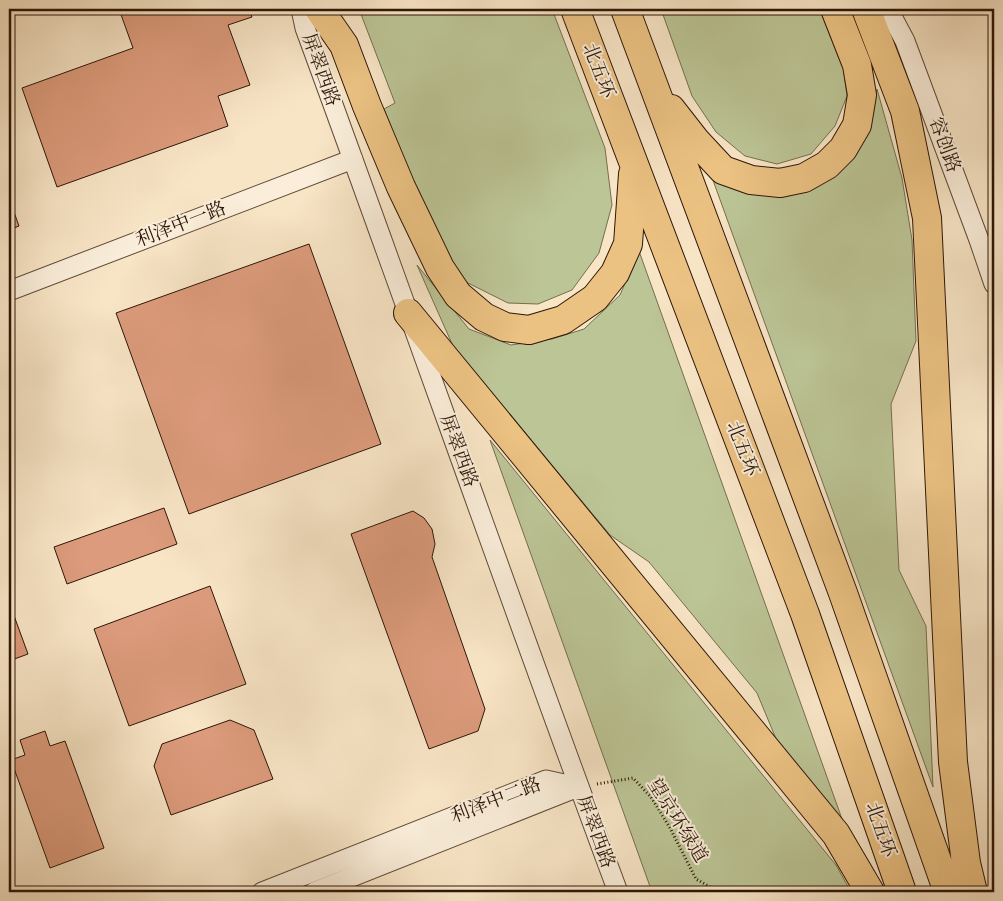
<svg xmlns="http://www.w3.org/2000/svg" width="1003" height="901" font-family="Vollkorn,'Noto Serif SC',serif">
<rect width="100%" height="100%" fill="#f8e5c6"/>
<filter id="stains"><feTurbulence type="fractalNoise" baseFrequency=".004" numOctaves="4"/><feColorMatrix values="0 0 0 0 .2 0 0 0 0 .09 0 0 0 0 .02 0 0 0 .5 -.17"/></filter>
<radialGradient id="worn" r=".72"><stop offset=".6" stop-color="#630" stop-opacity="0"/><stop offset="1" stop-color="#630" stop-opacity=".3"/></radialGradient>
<path fill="#bcc596" stroke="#746e4e" d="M359,9H552L605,148L612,205L599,253L572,290L538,304L508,303L466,282L432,231L384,109L395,103Z
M661,9H826L841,50L847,96L835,126L811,154L777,164L745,156L716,132L692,96Z
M877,89L902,178L912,240L916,341L891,404L899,570L926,626L933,787L710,172L783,194L862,140Z
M639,251L842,819L779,746L757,693L649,562L610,535L453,346L417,265L469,329L511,345L552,339L584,329L620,295Z
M490,440L836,865L851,892H652Z"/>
<path fill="#dc9b7c" stroke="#2d1607" d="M119,9H249L252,17L228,25L250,85L218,96L228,126L57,187L22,88L133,48Z
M9,198L19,226L9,230Z
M309,244L381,444L189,514L116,313Z
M164,508L177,544L67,584L54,547Z
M413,511L424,518L432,529L435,544L432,557L485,709L478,731L429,749L351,534Z
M210,586L246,684L129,726L94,629Z
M9,602L28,654L9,661Z
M230,720L254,730L273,779L171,815L154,766L162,744Z
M45,731L50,746L65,741L104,848L50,868L11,760L25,755L20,740Z"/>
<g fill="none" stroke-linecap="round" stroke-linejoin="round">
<g stroke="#604a37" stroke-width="21">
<path id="minor" d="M301,9L305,28C411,316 511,605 618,892
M888,9L905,41L979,240L994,284
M9,291L353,159
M262,892L546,780L578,787
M314,892L578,787"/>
</g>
<g stroke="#2d1607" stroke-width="30">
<path id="highway" d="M319,9L344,45L367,106L401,187L440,268L458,295L484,317L505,327L529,330L563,320L595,298L615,273L628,244L633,174
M575,9L805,614L902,892
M625,9L843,593L948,892
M866,9L905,111L927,218L953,762L966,863L973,892
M671,109L696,141L723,170L751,180L780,183L804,178L827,165L843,149L857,125L862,95L857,65L835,9
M408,313L836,834L870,892"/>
</g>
<path stroke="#2d1607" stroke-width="3" stroke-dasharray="1 2.5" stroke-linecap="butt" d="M597,784L633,778L651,797L670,828L696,879L719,892"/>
<use href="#minor" stroke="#faeeda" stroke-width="19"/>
<use href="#highway" stroke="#ecc283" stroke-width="28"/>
</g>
<g text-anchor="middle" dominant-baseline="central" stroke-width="4" stroke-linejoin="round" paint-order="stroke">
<g font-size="19" fill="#2d1607" stroke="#faeeda">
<text transform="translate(320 70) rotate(70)">屏翠西路</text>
<text transform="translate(598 71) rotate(69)">北五环</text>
<text transform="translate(944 145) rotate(70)">容创路</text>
<text transform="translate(181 225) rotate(-21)">利泽中一路</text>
<text transform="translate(742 449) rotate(69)">北五环</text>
<text transform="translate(458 451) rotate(70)">屏翠西路</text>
<text transform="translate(496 801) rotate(-21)">利泽中二路</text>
<text transform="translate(677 821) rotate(58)">望京环绿道</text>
<text transform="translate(880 830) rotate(71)">北五环</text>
<text transform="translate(595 832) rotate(70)">屏翠西路</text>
</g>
</g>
<rect width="1003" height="901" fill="none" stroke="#f8e5c6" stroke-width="30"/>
<rect x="10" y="10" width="983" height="881" fill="none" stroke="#2d1607" stroke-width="2.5"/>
<rect x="15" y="15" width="973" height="871" fill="none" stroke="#2d1607"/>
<rect width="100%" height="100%" filter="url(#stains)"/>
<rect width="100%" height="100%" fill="url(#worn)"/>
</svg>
